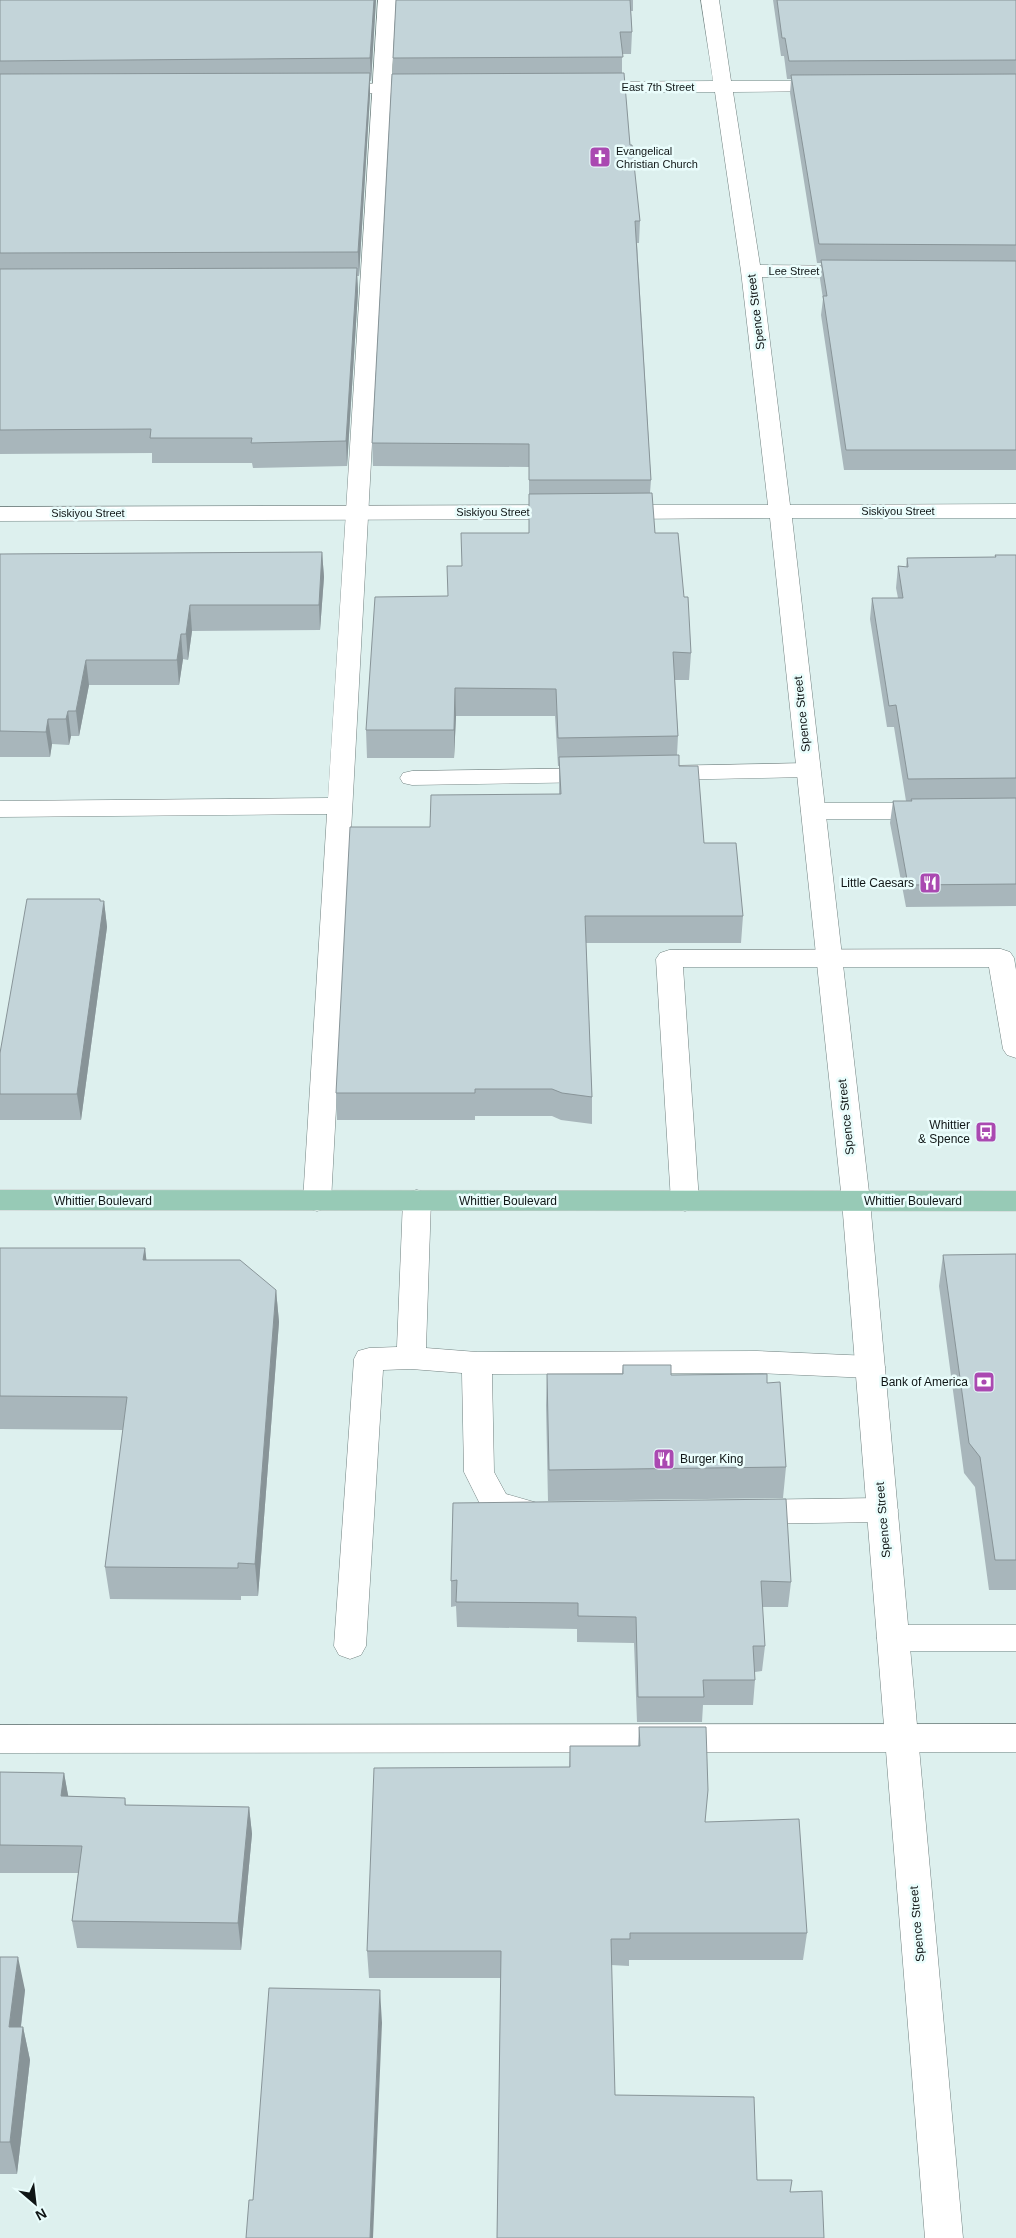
<svg xmlns="http://www.w3.org/2000/svg" width="1016" height="2238" font-family="Arial,sans-serif">
<rect width="100%" height="100%" fill="#ddf0ee"/>
<g fill="none" stroke-linecap="round" stroke-linejoin="round">
<g stroke="#728281" stroke-width="1">
<path id="lane" d="M378,0H396L331,1201L327,1208L317,1211L307,1208L303,1201L327,814L0,817V801L328,798Z
M808,763L817,765L820,770L817,775L808,777L661,780L652,778L649,773L652,768L661,766Z
M596,768L605,770L608,775L605,780L596,782L412,785L403,783L400,778L403,773L412,771Z
M813,803H930L939,806L942,811L939,816L930,819H813L804,816L801,811L804,806Z
M1001,949L1010,952L1014,958L1016,970V1058L1007,1055L1003,1049L989,967H683L699,1201L695,1208L685,1211L675,1208L671,1201L656,959L660,953L669,950Z
M417,1190L427,1193L431,1200L426,1348L477,1352L757,1351L870,1356L881,1359L885,1367L881,1375L870,1378L757,1373L492,1374L494,1472L506,1494L541,1504L546,1513L541,1522L530,1525L484,1512L464,1472L462,1373L411,1369L383,1370L366,1646L361,1655L350,1659L339,1655L334,1646L354,1359L358,1351L369,1348L397,1347L403,1200L407,1193Z
M882,1498L893,1501L898,1510L893,1519L882,1522L748,1524L737,1521L732,1512L737,1503L748,1500Z
M893,1625H1016V1651H893L882,1647L877,1638L882,1629Z
M1016,1724V1752L0,1753V1725Z"/>
</g>
<g stroke="#728281" stroke-width="1">
<path id="street" d="M701,0H719L731,81H827L833,82L836,86L833,90L827,91L733,92L760,265L857,266L864,268L867,272L864,276L857,278L762,277L790,505L1016,504V518H792L870,1201L963,2238H925L842,1201L770,518L615,519L607,517L604,512L607,507L615,505H768L741,271L715,92H588L582,91L579,87L582,83L588,82L713,81Z
M430,83L436,84L439,88L436,92L333,94L327,93L324,89L327,85L333,84Z
M567,505L575,507L578,512L575,517L567,519L0,521V507Z"/>
</g>
<g stroke="#cacccc" stroke-width="1">
<path id="primary" d="M0,1190L1016,1191V1211L0,1210Z"/>
</g>
<use href="#lane" fill="#fff" fill-rule="evenodd"/>
<use href="#street" fill="#fff" fill-rule="evenodd"/>
<use href="#primary" fill="#97cab6" fill-rule="evenodd"/>
</g>
<path fill="#a8b6bb" d="M0,0H376L371,81H370V95L359,276H357L358,292L347,466L253,468L252,463H152V453L0,454Z
M396,0H633V11H631L632,32L631,54H622V73L630,145L640,221L639,243H637L651,480L650,493L655,533L691,653L689,680H675L678,736L677,755L679,766L704,843L743,916L741,943H586L592,1097V1124L561,1120L552,1116H475V1120H337L336,1093L430,827L559,794V766H558L555,716H456L454,758H367L366,730L448,596L462,566L529,533V467L373,466L372,443L393,74V58Z
M773,0H1016V470H844L821,315L823,299L820,279L821,263H817L790,93L791,79H787L784,56H781Z
M322,552L324,577L320,630L192,631L188,660L183,659L179,685H89L79,736H71L69,745L52,744L50,757H0V554Z
M995,555H1016V906L906,907L890,823L893,801H911H906L894,727H887L870,619L872,598H898L896,588L898,566L906,567L907,558L995,557Z
M100,899V901H104L107,927L81,1120H0V1053Z
M0,1248H145L146,1260L276,1290L279,1322L258,1596H241V1600L110,1599L105,1567L123,1430L0,1429Z
M1016,1254V1590H989L975,1487L964,1473L939,1286L943,1255Z
M623,1365L671,1375L767,1383L786,1467L783,1498L548,1501L546,1405L547,1374H622Z
M453,1503L791,1582L788,1607H762L765,1646L762,1671L755,1672V1680L753,1705H703L702,1722H637L634,1643L577,1642V1629L457,1627L456,1606L451,1607V1581Z
M639,1727L705,1822L807,1933L803,1960H629V1966L611,1965L497,2238L501,1978H369L367,1951L569,1767L570,1746H638Z
M0,1772L64,1773L68,1796L125,1798L126,1805L249,1807L252,1834L241,1950L77,1948L72,1921L78,1873H0Z
M0,1957L25,1990L21,2027H23L30,2060L17,2174H0Z"/>
<path fill="#889498" d="M374,0H376L371,81L370,58Z
M370,73V95L359,276L358,252Z
M357,268L358,292L347,466L346,441Z
M322,552L324,577L320,630L319,605Z
M190,605L192,631L188,660L186,634Z
M181,634L183,659L179,685L177,660Z
M86,660L89,685L79,736L76,711Z
M455,688L456,716L454,758V730Z
M68,711L71,736L69,745L66,719Z
M48,719L52,744L50,757L46,732Z
M100,899L102,915L104,901L107,927L81,1120L77,1094Z
M145,1248L149,1281L143,1260Z
M276,1290L279,1322L258,1596L255,1564Z
M64,1773L69,1800L61,1796Z
M249,1807L252,1834L241,1950L238,1923Z
M18,1957L25,1990L17,2059L9,2027Z
M380,1990L382,2023L373,2238H370Z
M23,2027L30,2060L17,2174L10,2142Z"/>
<path fill="#c3d4d9" stroke="#889498" d="M0,0H374L370,58L0,61Z
M396,0H630L632,32H620L623,57L393,58Z
M777,0H1016V60L789,61L785,38H782Z
M370,73L358,252L0,253V74Z
M624,73L630,145H632L640,221H635L651,480H529V444L372,443L392,74Z
M1016,74V245L819,244L791,75Z
M821,260L1016,261V450H846L823,296H827Z
M357,268L346,441L251,443L252,438H150L151,429L0,430V269Z
M652,493L655,533H678L684,597H688L691,653L673,652L678,736L558,738L556,689L455,688L454,730H366L375,597L448,596L447,566H462L461,533H529V494Z
M322,552L319,605H190L186,634H181L177,660H86L76,711H68L66,719H48L46,732L0,731V554Z
M995,555H1016V778L908,779L896,705L889,706L872,598H903L898,566L908,567L907,558L996,557Z
M679,755V766H698L704,843H736L743,916H585L592,1097L562,1093L552,1089H475V1093H336L350,827H430L431,795L561,794L559,757Z
M1016,798V884L908,885L893,801H912L911,799Z
M27,899H100V901H104L77,1094H0V1053Z
M0,1248H145L143,1260H240L276,1290L255,1564L238,1563V1568L105,1567L127,1397L0,1396Z
M1016,1254V1560H995L980,1457L969,1443L943,1255Z
M623,1365H671V1375L767,1374V1383L780,1382L786,1467L549,1470L547,1374H623Z
M786,1499L791,1582L761,1581L765,1646H753L755,1680H703L704,1697H638L636,1617L578,1616V1603L456,1602L457,1580L451,1581L453,1503Z
M639,1727H706L708,1790L705,1822L799,1819L807,1933H630V1939H611L615,2095L754,2097L757,2180H792L790,2192L822,2191L824,2238H497L501,1951H367L374,1768L570,1767V1746H640Z
M0,1772L64,1773L61,1796L125,1798V1805L249,1807L238,1923L72,1921L82,1846L0,1845Z
M0,1957H18L9,2027H23L10,2142H0Z
M269,1988L380,1990L370,2238H246L249,2200H253Z"/>
<defs>
<g id="church-square" transform="scale(1.125)"><rect x="-9" y="-9" width="18" height="18" rx="4" fill="#aa49b1" stroke="#eafdfc"/><path d="M-1.2-6h2.4v3.5h3.3v2.4h-3.3V6h-2.4V-.1h-3.3v-2.4h3.3Z" fill="#fff"/></g>
<g id="restaurant-square" transform="scale(1.125)"><rect x="-9" y="-9" width="18" height="18" rx="4" fill="#aa49b1" stroke="#eafdfc"/><path d="M-5-6h1v4h1v-4h1v4h1v-4h1v5L-1.5 .5V6h-2V.5L-5-1ZM5-6V6H3V1.5H1.5Q1.5-4 5-6Z" fill="#fff"/></g>
<g id="bus-square" transform="scale(1.125)"><rect x="-9" y="-9" width="18" height="18" rx="4" fill="#aa49b1" stroke="#eafdfc"/><path d="M-5-6H5V4H4V6H2V4H-2V6H-4V4H-5ZM-3.5-4V0h7V-4ZM-3.5 1.2v1.5H-2V1.2ZM2 1.2v1.5H3.5V1.2Z" fill="#fff"/></g>
<g id="bank-square" transform="scale(1.125)"><rect x="-9" y="-9" width="18" height="18" rx="4" fill="#aa49b1" stroke="#eafdfc"/><path d="M-6-4H6V4H-6ZM0-2.3a2.3 2.3 0 1 0 0 4.6a2.3 2.3 0 1 0 0-4.6Z" fill="#fff"/></g>
</defs>
<g fill-rule="evenodd">
<use href="#church-square" x="600" y="157"/>
<use href="#restaurant-square" x="930" y="883"/>
<use href="#bus-square" x="986" y="1132"/>
<use href="#bank-square" x="984" y="1382"/>
<use href="#restaurant-square" x="664" y="1459"/>
</g>
<g text-anchor="middle" dominant-baseline="central" stroke-width="5" stroke-linejoin="round" paint-order="stroke">
<g font-size="11" fill="#101616" stroke="#eafdfc">
<text x="658" y="87">East 7th Street</text>
<text x="794" y="271">Lee Street</text>
<text x="898" y="511">Siskiyou Street</text>
<text x="493" y="512">Siskiyou Street</text>
<text x="88" y="513">Siskiyou Street</text>
</g>
<g font-size="11" fill="#101616" stroke="#eafdfc" text-anchor="start">
<text x="616" y="151">Evangelical<tspan x="616" dy="13">Christian Church</tspan></text>
</g>
<g font-size="12" fill="#101616" stroke="#eafdfc">
<text transform="translate(756 312) rotate(-97)">Spence Street</text>
<text transform="translate(802 714) rotate(-96)">Spence Street</text>
<text transform="translate(846 1117) rotate(-96)">Spence Street</text>
<text x="103" y="1201">Whittier Boulevard</text>
<text x="508" y="1201">Whittier Boulevard</text>
<text x="913" y="1201">Whittier Boulevard</text>
<text transform="translate(883 1520) rotate(-95)">Spence Street</text>
<text transform="translate(917 1924) rotate(-95)">Spence Street</text>
</g>
<g font-size="12" fill="#101616" stroke="#eafdfc" text-anchor="end">
<text x="914" y="883">Little Caesars</text>
<text x="970" y="1125">Whittier<tspan x="970" dy="14">&amp; Spence</tspan></text>
<text x="968" y="1382">Bank of America</text>
<text x="680" y="1459" text-anchor="start">Burger King</text>
</g>
</g>
<g transform="translate(35 2203) rotate(152)" stroke="#eafdfc" stroke-width="4" paint-order="stroke">
<path d="M0-4L9 19L0 12L-9 19Z" fill="#101616"/>
<text y="-8" font-size="14" font-weight="bold" text-anchor="middle" fill="#101616">N</text>
</g>
</svg>
